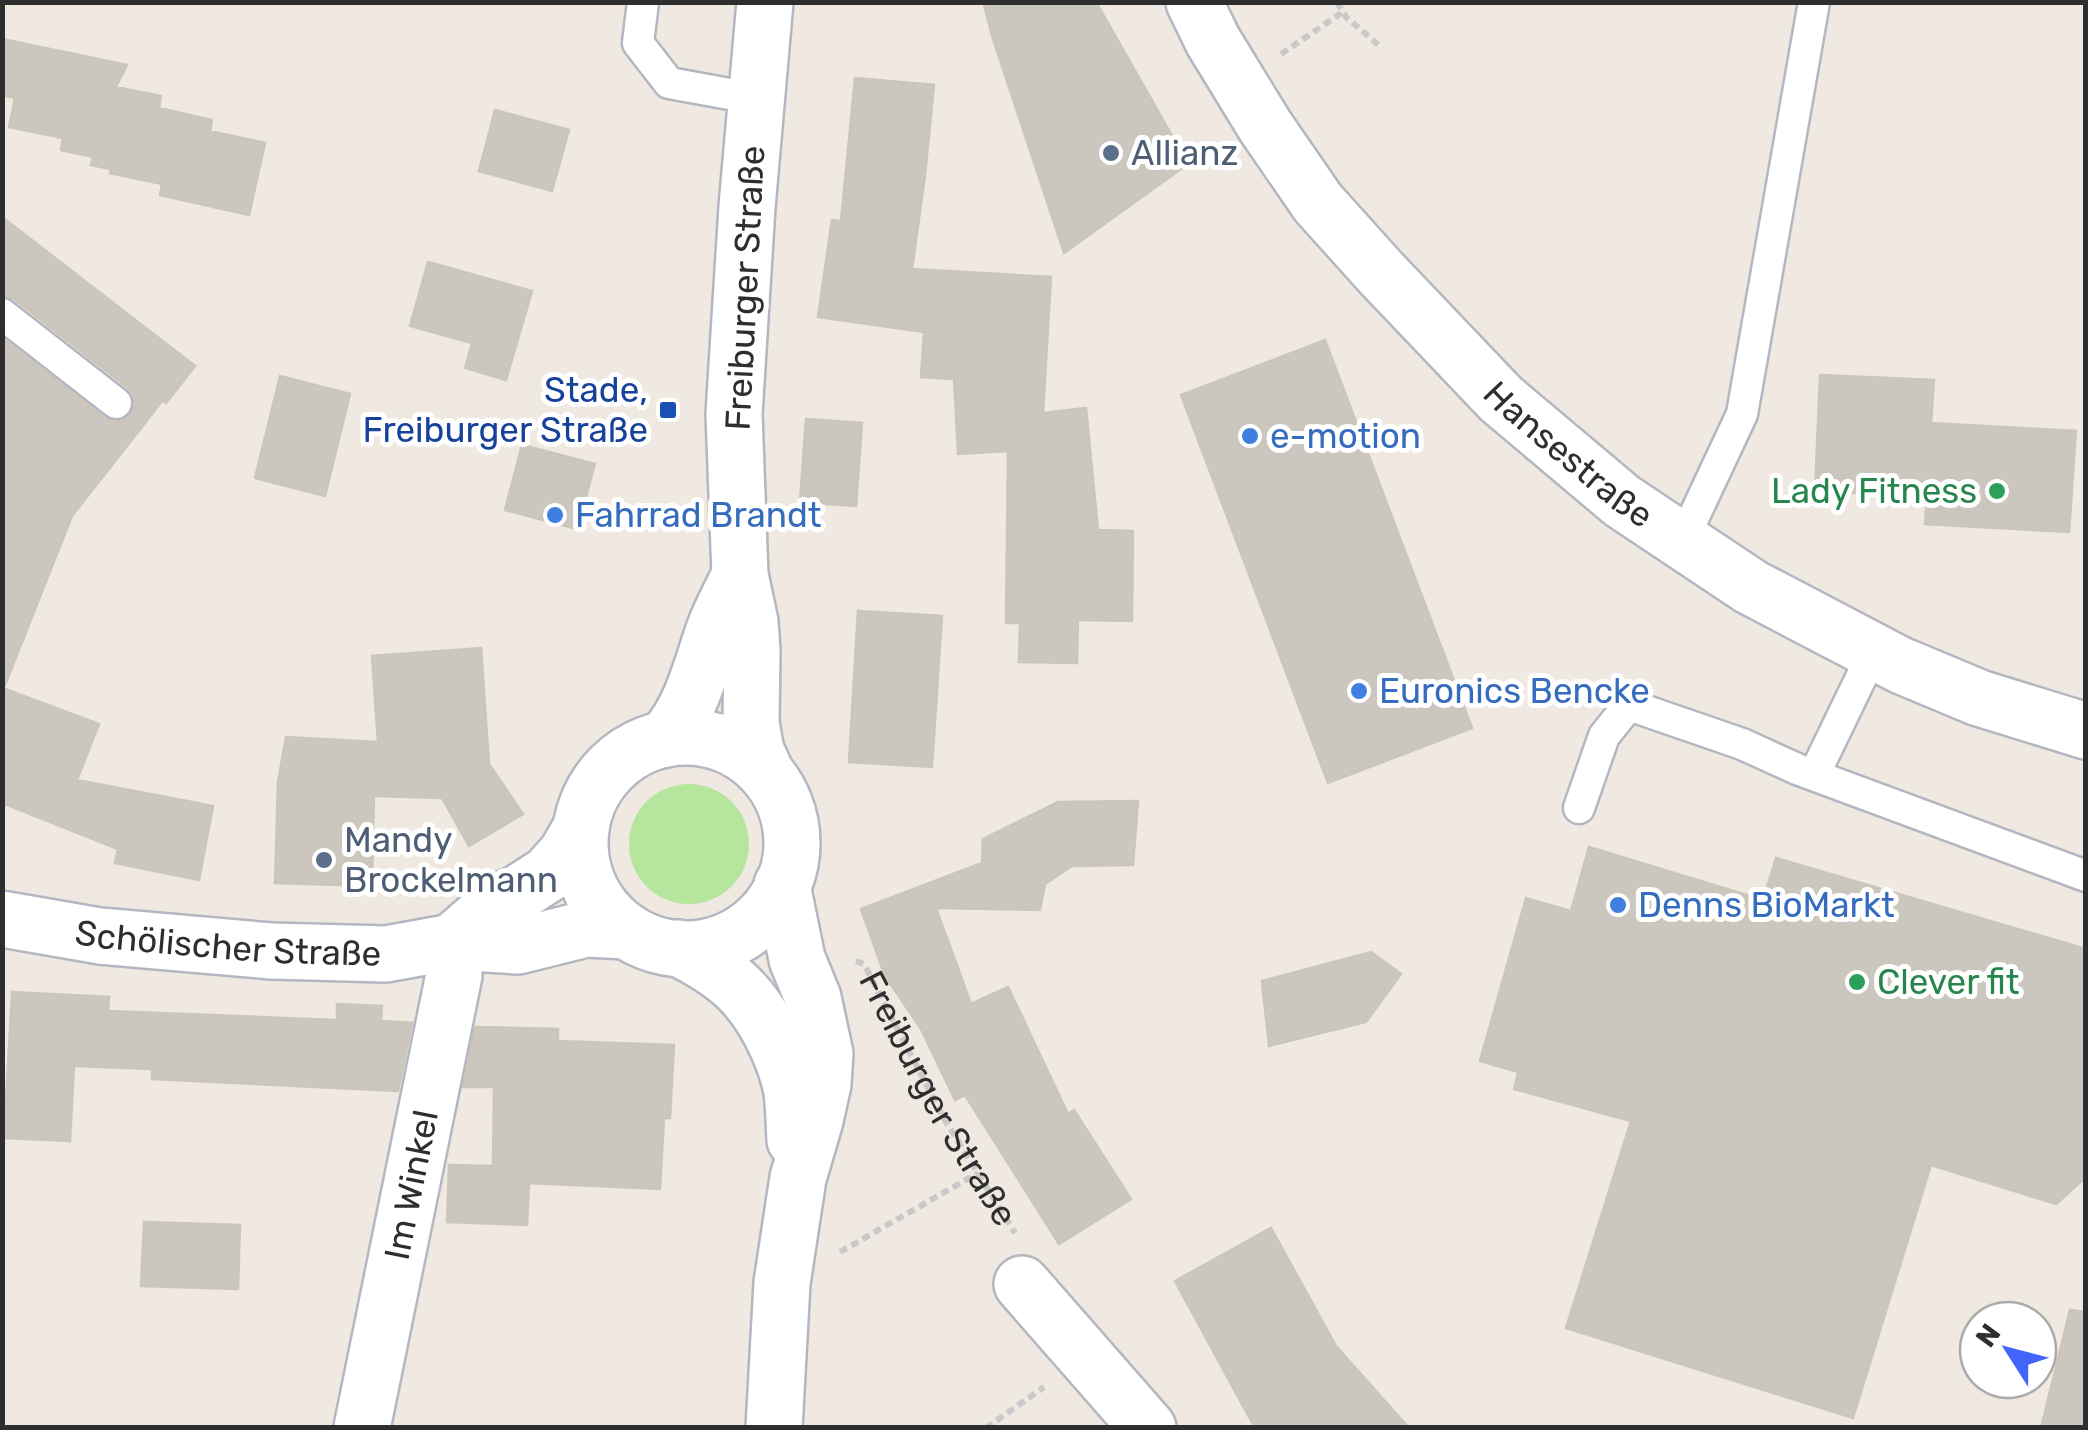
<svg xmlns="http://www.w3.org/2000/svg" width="2088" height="1430" font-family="Rubik,sans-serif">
<rect width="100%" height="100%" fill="#efe9e1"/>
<path fill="#b6e59e" d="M629 844a60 60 0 1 1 120 0a60 60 0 1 1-120 0Z"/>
<path fill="#cbc7bf" stroke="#cbc5ba" stroke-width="2.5" d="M983,2H1096L1188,164L1064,253L993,39Z
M2,39L127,65L116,87L161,96L159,108L212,120L210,131L265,143L249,215L160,195L162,184L110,173L111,169L91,165L93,157L61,150L63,138L9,127L15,98L2,95Z
M855,78L934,85L925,175L912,269L1051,277L1043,413L1086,408L1098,530L1133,531L1132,621L1078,620L1077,663L1019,662L1020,623H1006L1008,451L958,454L954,379L921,377L924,332L818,317L832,220L841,221Z
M495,110L569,130L552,191L479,171Z
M2,217L195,366L166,403L163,400L72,516L5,685H2V338L105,418L114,422L124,420L131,414L135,405L133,395L128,388L14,299L2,296Z
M428,262L532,291L506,380L465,368L472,343L410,326Z
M1325,340L1472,728L1328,783L1181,395Z
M1820,375L1934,380L1931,423L2076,431L2069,532L1925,524L1927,496L1815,491Z
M280,376L350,394L325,496L255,478Z
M806,419L862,423L856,506L800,502Z
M522,445L595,464L577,529L505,510Z
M858,611L942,616L932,767L849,762Z
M481,648L489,764L523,814L469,846L442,798L374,796L372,886L275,883L278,782L286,737L378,742L372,656Z
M2,688L99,724L77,780L213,806L199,880L115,863L118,849L2,803Z
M1138,801L1133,865L1072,866L1045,884L1040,910L936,908L971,1004L1008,987L1068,1114L1074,1110L1131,1199L1059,1244L965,1095L955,1100L921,1029L885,976L861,909L982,863L983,839L1058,802Z
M1589,847L1763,900L1776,858L2086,949V1177L2056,1204L1931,1165L1853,1418L1566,1328L1631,1121L1514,1089L1518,1072L1480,1061L1526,898L1571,911Z
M1371,952L1401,974L1366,1022L1269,1046L1262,981Z
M12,992L109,997L108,1011L337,1020V1004L382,1006L381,1021L412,1023L398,1091L152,1079V1069L74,1066L70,1141L4,1138Z
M475,1027L558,1029V1041L674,1045L670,1118H664L660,1189L529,1183L527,1225L447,1222L449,1165L493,1166L494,1087H463Z
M144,1222L240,1225L238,1289L141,1286Z
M1271,1228L1336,1346L1409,1428H1255L1175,1281Z
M2070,1310L2086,1312V1428H2041Z"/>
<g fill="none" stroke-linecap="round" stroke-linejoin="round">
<g stroke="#b4b7c1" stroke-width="35">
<path id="lane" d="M643,2L638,43L669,83L757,99
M2,314L116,403
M1682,542L1742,414L1814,2
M1814,775L1874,651
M1579,808L1604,736L1629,705L1742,744L1797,769L2086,876"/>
</g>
<g stroke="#b4b7c1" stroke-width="60">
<g id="street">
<path d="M1022,1284L1148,1428"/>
<path id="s2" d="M362,1428L454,975L452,942"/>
</g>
</g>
<g stroke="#b4b7c1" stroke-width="60">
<g id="secondary">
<path d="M765,2L747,207L734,414L740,575L750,622L752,650L751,723L756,751L766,773"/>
<path id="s3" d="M1194,2L1213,41L1265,126L1318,203L1381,273L1501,399L1622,501L1751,587L1900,665L1979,698L2086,731"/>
<circle cx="686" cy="843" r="106"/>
<path d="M665,739C694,706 701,665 716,625C723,608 732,591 740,575"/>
<path id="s4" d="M2,919L100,936L271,951L386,954L452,942L518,946L586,929L627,931"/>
<path d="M452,942L497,903L520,892L548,874L566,854L581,828"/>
<path d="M678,948C728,973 754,995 777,1046C784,1061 789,1076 792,1092C794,1108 794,1124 795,1140"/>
<path d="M774,1428L782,1283L798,1178L815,1120L823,1084L825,1054L813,998L797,959L782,885"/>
</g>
</g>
<g stroke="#c9c9c9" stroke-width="6" stroke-dasharray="8 5" stroke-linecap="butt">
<path d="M1337,2L1346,17L1382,48"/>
<path d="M1281,54L1343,12"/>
<path id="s1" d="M856,961L864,964L943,1117L1015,1233"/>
<path d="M840,1252L978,1173"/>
<path d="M986,1428L1044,1387"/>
</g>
<use href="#lane" stroke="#fff" stroke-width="30"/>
<use href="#street" stroke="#fff" stroke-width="55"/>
<use href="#secondary" stroke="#fff" stroke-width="55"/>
</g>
<g fill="#5c6f8a" stroke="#fff" stroke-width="4">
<circle cx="1111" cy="153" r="10"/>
<circle cx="324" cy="860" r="10"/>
</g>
<rect fill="#1a4fb4" stroke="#fff" stroke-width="4" x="658" y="400" width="20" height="20" rx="5"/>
<g fill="#3f7fe0" stroke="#fff" stroke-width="4">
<circle cx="1250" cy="436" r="10"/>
<circle cx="555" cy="515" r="10"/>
<circle cx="1359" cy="691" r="10"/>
<circle cx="1618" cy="905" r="10"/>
</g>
<g fill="#2e9e5b" stroke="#fff" stroke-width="4">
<circle cx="1997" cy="491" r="10"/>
<circle cx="1857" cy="982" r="10"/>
</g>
<g text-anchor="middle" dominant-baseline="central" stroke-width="10" stroke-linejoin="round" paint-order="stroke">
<g font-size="35" fill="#4e5e75" stroke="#fff" text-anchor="start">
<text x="1131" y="153">Allianz</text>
<text x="344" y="840">Mandy<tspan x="344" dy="40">Brockelmann</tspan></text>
</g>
<g font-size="35" fill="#2e2e2e" stroke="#fff">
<text transform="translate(745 288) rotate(-87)">Freiburger Straße</text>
<text stroke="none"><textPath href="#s3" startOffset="592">Hansestraße</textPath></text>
<text stroke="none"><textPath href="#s4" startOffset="228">Schölischer Straße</textPath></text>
<text stroke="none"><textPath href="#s1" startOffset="162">Freiburger Straße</textPath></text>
<text stroke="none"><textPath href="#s2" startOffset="248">Im Winkel</textPath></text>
</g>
<g font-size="35" fill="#164399" stroke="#fff" text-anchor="end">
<text x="648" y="390">Stade,<tspan x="648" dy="40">Freiburger Straße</tspan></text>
</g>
<g font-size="35" fill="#366cbe" stroke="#fff" text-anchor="start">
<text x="1270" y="436">e-motion</text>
<text x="575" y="515">Fahrrad Brandt</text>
<text x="1379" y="691">Euronics Bencke</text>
<text x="1638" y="905">Denns BioMarkt</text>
</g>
<g font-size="35" fill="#27864d" stroke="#fff" text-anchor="end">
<text x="1977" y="491">Lady Fitness</text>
<text x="1877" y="982" text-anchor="start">Clever fit</text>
</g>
</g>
<rect width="2088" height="1430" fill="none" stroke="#2e2e2e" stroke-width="10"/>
<g transform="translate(2008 1350) rotate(306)"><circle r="48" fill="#ffffff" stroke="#ababab" stroke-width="2.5"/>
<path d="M0-8L18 38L0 25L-18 38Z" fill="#4264fb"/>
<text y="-15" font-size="28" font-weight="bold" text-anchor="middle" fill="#2e2e2e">N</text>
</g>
</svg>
